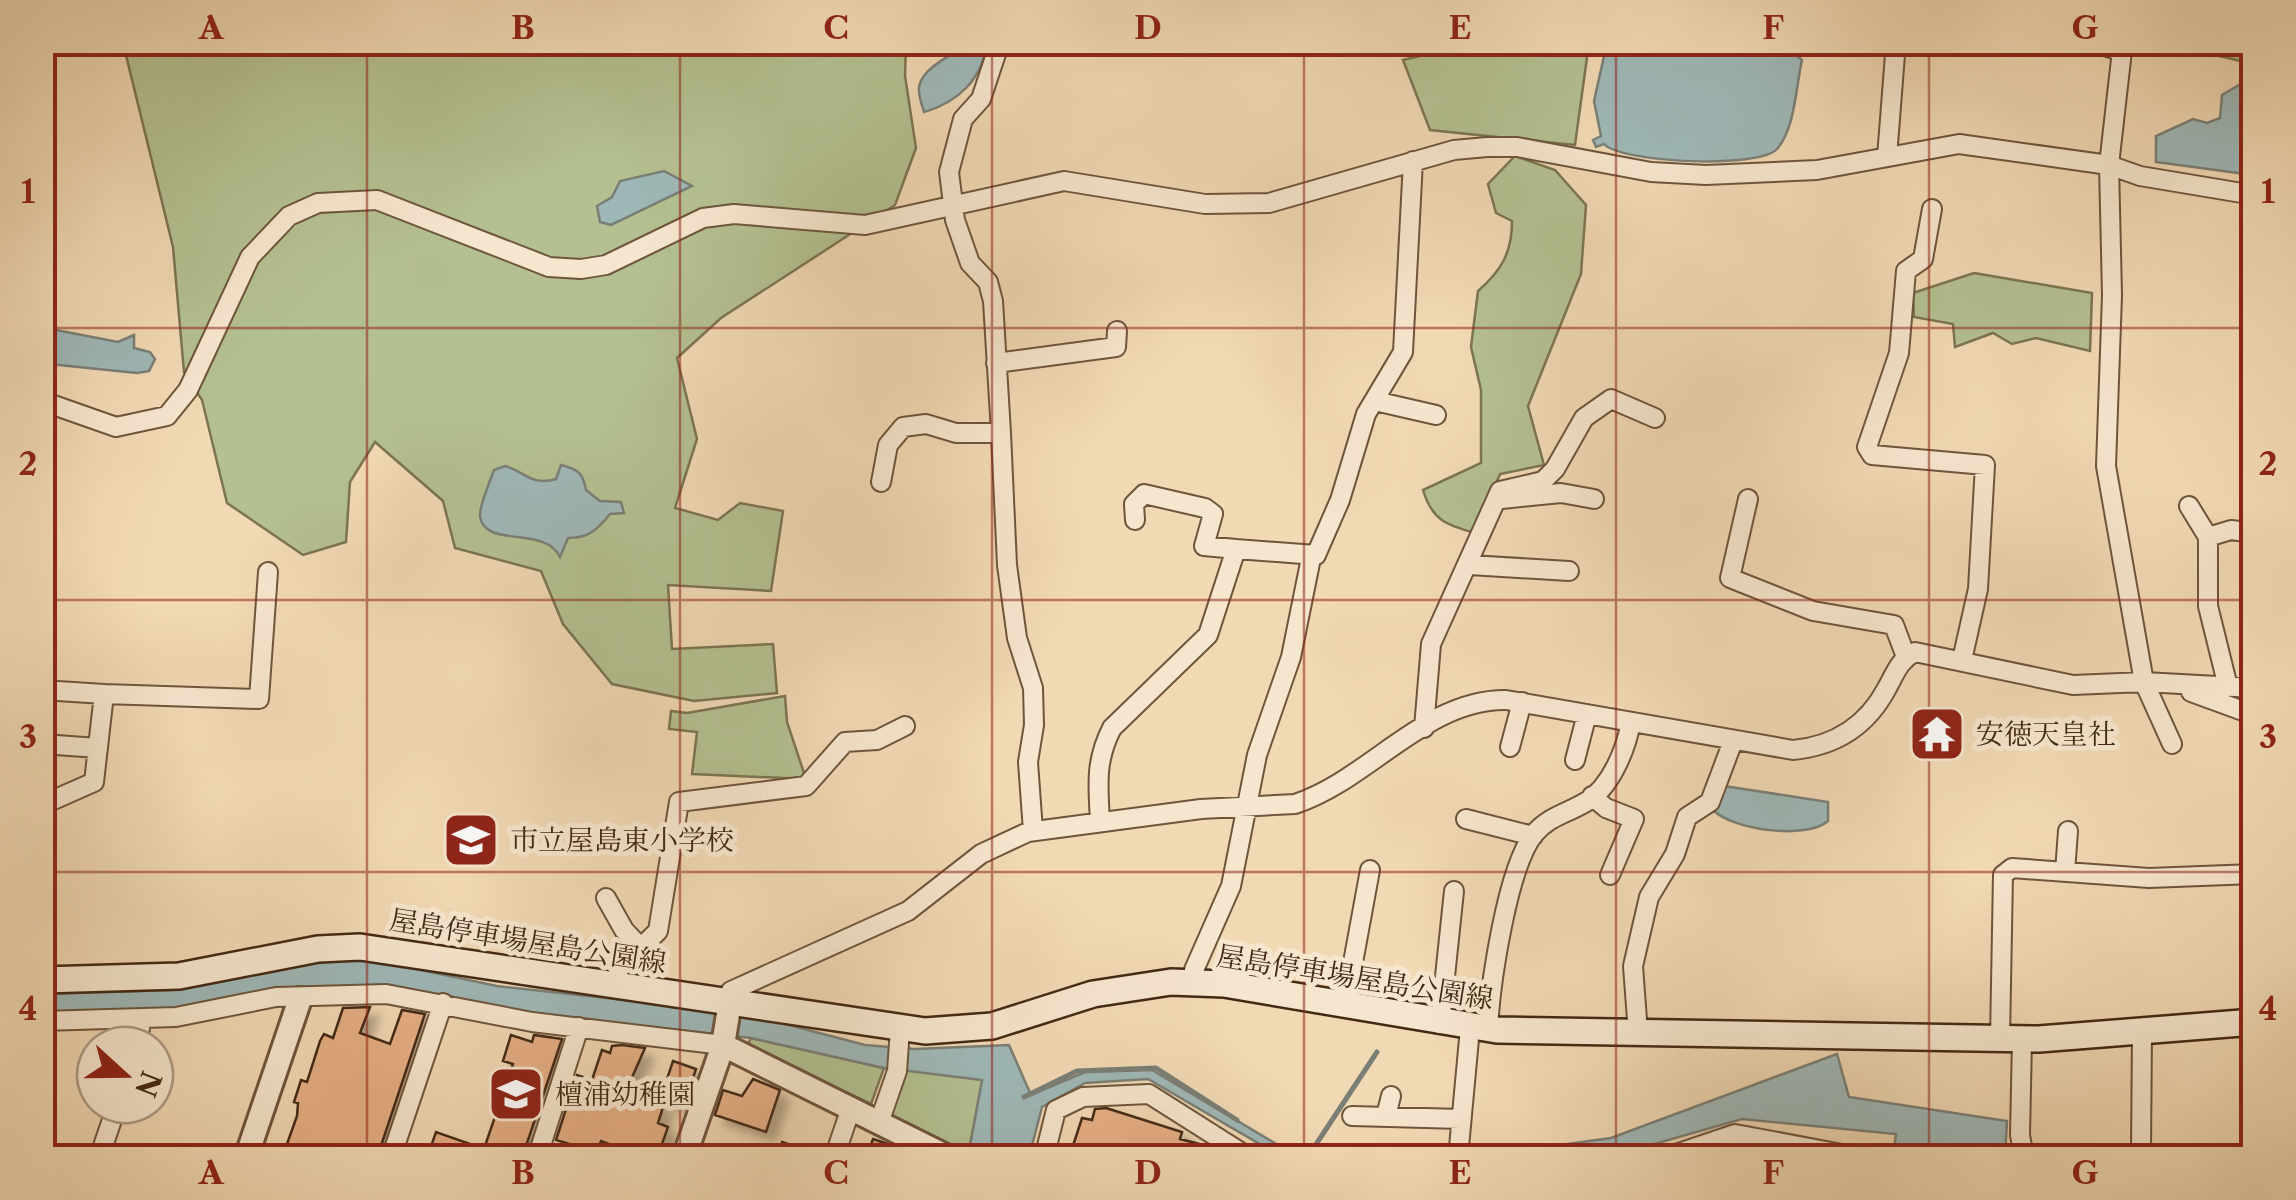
<svg xmlns="http://www.w3.org/2000/svg" width="2296" height="1200" font-family="'Libre Caslon Text','Noto Serif JP',serif">
<defs>
<filter id="shadow"><feDropShadow dx="9" dy="9" stdDeviation="5" flood-color="#0004"/></filter>
</defs>
<rect width="100%" height="100%" fill="#f1d9b4"/>
<filter id="stains"><feTurbulence type="fractalNoise" baseFrequency=".002" numOctaves="4"/><feColorMatrix values="0 0 0 0 .2 0 0 0 0 .09 0 0 0 0 .02 0 0 0 .5 -.17"/></filter>
<radialGradient id="worn" r=".72"><stop offset=".6" stop-color="#630" stop-opacity="0"/><stop offset="1" stop-color="#630" stop-opacity=".3"/></radialGradient>
<path fill="#b4c091" stroke="#7c7452" stroke-width="2.5" d="M2174,42L2253,43V64L2173,45Z
M123,43H906L905,76L916,148L895,205L721,318L677,358L697,439L675,508L718,520L740,503L783,511L771,591L668,585L672,649L773,644L777,693L694,701L612,684L563,624L541,571L455,548L443,501L375,442L350,482L346,542L303,555L227,503L202,400L184,372L173,247Z
M1475,43H1589L1575,145L1430,130L1403,60Z
M1515,156L1555,170L1586,205L1581,274L1528,406L1544,465L1500,474L1475,533C1446,525 1432,520 1423,490L1481,463V390L1471,347L1478,291C1501,271 1512,253 1512,221L1496,213L1488,184Z
M1974,273L2092,293L2090,351L2036,338L2012,344L1993,333L1955,347L1953,324L1914,317L1913,293Z
M785,696L787,722L806,779L692,774L697,732L669,729L671,711L687,713Z
M751,1038L884,1068L871,1104L747,1046Z
M905,1068L983,1080L968,1154L891,1115Z"/>
<path fill="#9eb8b7" stroke="#7a7f76" stroke-width="2.5" d="M987,43C982,79 959,102 924,112C922,105 918,95 919,87C922,66 968,43 987,43Z
M1607,43H1781L1802,60C1796,86 1795,129 1777,149C1759,169 1622,163 1604,144L1596,147L1593,140L1601,136L1594,101Z
M2249,79L2254,80L2253,175L2156,162V136L2193,119L2207,123L2220,118L2222,95Z
M664,171L692,186L611,225L600,222L597,206L612,197L620,181Z
M56,330L118,342L134,335V348L150,352L155,359L149,371L137,373L49,364L43,361V332Z
M561,465C578,469 583,473 586,490L600,501L621,502L624,513L610,514C597,530 589,538 568,538L560,557C545,525 484,549 480,516C479,506 490,482 494,470L505,466C526,472 530,486 556,479Z
M1724,786L1828,802V821C1806,840 1733,830 1713,810Z
M368,959L497,986L743,1013L865,1045L914,1049L1009,1045L1031,1095L1085,1072L1152,1070L1298,1157H1282L1148,1079L1085,1083L1042,1107L1029,1157H968L982,1080L884,1068L751,1038L507,1011L396,989L209,1009L43,1019V994L174,990L299,964Z
M1837,1054L1849,1097L2007,1121L2005,1157H1893L1896,1134L1742,1119L1612,1156L1465,1158L1611,1138Z"/>
<g fill="none" stroke-linecap="round" stroke-linejoin="round">
<path stroke="#7a7f76" stroke-width="5" d="M1024,1097L1077,1071L1156,1068L1237,1120
M1307,1158L1377,1052"/>
</g>
<path fill="#e5ae84" stroke="#432914" stroke-width="2.5" filter="url(#shadow)" d="M370,1007L360,1033L390,1044L402,1010L425,1014L377,1158H282L297,1116L298,1103L294,1102L301,1080L307,1082L320,1041L324,1034L333,1038L343,1008Z
M511,1035L532,1042L534,1035L562,1039L522,1158H427L436,1132L484,1149L513,1064L503,1061Z
M622,1045L645,1048L626,1091L664,1104L658,1123L668,1127L657,1158H627L629,1151L601,1141L595,1158H568L573,1145L556,1140L577,1075L592,1080L602,1050L610,1053L612,1046Z
M673,1061L696,1069L686,1099L679,1096L676,1102L661,1097Z
M753,1079L780,1090L766,1132L715,1115L723,1090L742,1096Z
M1106,1108L1182,1132L1180,1139L1207,1146L1226,1158H1069L1082,1118L1092,1120L1095,1109Z
M873,1139L888,1144L915,1158H866Z
M782,1142L820,1155V1158H776Z"/>
<g fill="none" stroke-linecap="round" stroke-linejoin="round">
<g stroke="#6e553c" stroke-width="22">
<path id="minor" d="M1000,42L981,99L963,119L949,172L955,220L970,263L988,282L993,301L1001,433
M2092,42L2120,51
M2123,42L2109,165L2112,295L2106,466L2144,682L2172,744
M1887,157L1896,42
M1932,209L1923,259L1906,271L1899,353L1867,447L1872,455L1985,465L1978,589L1962,660
M996,363L1116,347L1117,331
M42,401L116,427L167,416L188,390L250,257L289,216L318,203L377,200L549,267L581,269L606,265L703,218L734,214L865,225L1064,181L1205,204L1269,203L1454,150L1487,147H1517L1651,172L1706,175L1817,170L1959,144L2109,165L2140,176L2254,195
M1375,401L1436,415
M881,482L888,445L903,427L926,424L956,433H1001L1007,565L1017,638L1033,688L1034,725L1028,762L1033,831
M1502,499L1561,493L1594,499
M1748,499L1730,578L1813,611L1894,625L1906,657
M2189,506L2208,537V606L2228,687
M1135,520L1134,504L1144,494L1205,508L1213,514L1204,546L1236,549
M2208,537L2231,530L2254,533
M1470,565L1569,571
M42,690L104,694
M2191,692L2254,715
M1424,728L1431,644L1500,491L1543,481L1555,469L1584,418L1611,399L1655,418
M42,744L98,748
M1510,747L1522,702
M1575,760L1587,714
M1592,796L1606,808L1634,819L1610,875
M42,805L94,782L104,694L259,699L268,572
M1466,819L1533,836
M1100,821C1098,785 1095,761 1112,728L1208,635L1236,549L1316,555L1340,500L1366,414L1403,352L1413,161
M2065,872L2068,831
M606,898L624,930L641,948
M1194,983V970L1231,886L1257,755L1291,657L1311,558
M617,984L619,969L658,931L679,802L806,786L845,742L877,740L905,726
M730,1002L731,991L908,911L981,854L1028,832L1201,809L1295,804C1369,780 1425,699 1506,700L1793,750C1835,746 1867,726 1887,688C1895,674 1899,660 1915,652L2073,685L2144,682L2254,688
M1345,1006L1370,870
M42,1021L176,1017L276,997L386,994L532,1022L723,1045
M2252,1022L2254,1059
M1440,1024L1454,891
M1488,1030C1490,985 1507,868 1534,834C1549,816 1568,813 1586,802C1611,787 1626,749 1631,722
M1638,1033L1633,966L1649,897L1675,854L1687,817L1710,802L1733,741
M2000,1039L2003,875L2012,868L2149,878L2254,874
M2022,1039L2020,1135L2024,1158
M138,1045L141,1019
M1352,1116L1461,1119
M1386,1116L1391,1096
M879,1123L897,1071L900,1029
M2141,1150L2142,1031
M99,1158L117,1105
M391,1158L443,1003
M537,1158L579,1027
M834,1158L851,1108
M1044,1158L1056,1110L1083,1097L1149,1094L1250,1158
M1458,1158L1470,1028
M1664,1158L1735,1134L1863,1158"/>
</g>
<g stroke="#6e553c" stroke-width="28">
<path id="tertiary" d="M723,1045L950,1158
M246,1158L300,999
M684,1158L723,1045L730,1002"/>
</g>
<g stroke="#432914" stroke-width="30">
<path id="secondary" d="M42,980L179,976L318,949L360,947L925,1031L992,1026L1093,994L1171,982L1224,984L1497,1030L2039,1039L2254,1022"/>
</g>
<use href="#minor" stroke="#f6e6ce" stroke-width="18"/>
<use href="#tertiary" stroke="#f6e6ce" stroke-width="22"/>
<use href="#secondary" stroke="#f6e6ce" stroke-width="25"/>
</g>
<path fill="none" stroke="#8f2418" stroke-width="2.5" stroke-opacity="0.55" d="M367,42V1158M680,42V1158M992,42V1158M1304,42V1158M1616,42V1158M1929,42V1158M42,328H2254M42,600H2254M42,872H2254"/>
<defs>
<g id="temple-square" transform="scale(2.875)"><rect x="-9" y="-9" width="18" height="18" rx="4" fill="#8f2418" stroke="#f6e6ce"/><path d="M0-6L5-2H3V0L6.5 2.5H4V6H1.5V3h-3V6H-4V2.5H-6.5L-3 0V-2H-5Z" fill="#fff"/></g>
<g id="school-square" transform="scale(2.875)"><rect x="-9" y="-9" width="18" height="18" rx="4" fill="#8f2418" stroke="#f6e6ce"/><path d="M0-5L7-2L0 1L-7-2ZM-4 1L0 2.5L4 1V4Q0 6-4 4Z" fill="#fff"/></g>
</defs>
<g fill-rule="evenodd">
<use href="#temple-square" x="1937" y="734"/>
<use href="#school-square" x="471" y="840"/>
<use href="#school-square" x="516" y="1094"/>
</g>
<g text-anchor="middle" dominant-baseline="central" stroke-width="10" stroke-linejoin="round" paint-order="stroke">
<g font-size="28" fill="#432914" stroke="#f6e6ce" text-anchor="start">
<text x="1976" y="734">安徳天皇社</text>
<text x="510" y="840">市立屋島東小学校</text>
<text x="555" y="1094">檀浦幼稚園</text>
</g>
<g font-size="28" fill="#432914" stroke="#f6e6ce">
<text transform="translate(528 941) rotate(9)">屋島停車場屋島公園線</text>
<text transform="translate(1355 977) rotate(9)">屋島停車場屋島公園線</text>
</g>
</g>
<rect width="2296" height="1200" fill="none" stroke="#f1d9b4" stroke-width="110"/>
<g transform="translate(125 1075) rotate(111)"><circle r="48" fill="#f6e6ce" stroke="#ae9a84" stroke-width="2.5"/>
<path d="M0-8L18 38L0 25L-18 38Z" fill="#8f2418"/>
<text y="-15" font-size="28" font-weight="bold" text-anchor="middle" fill="#432914">N</text>
</g>
<rect x="55" y="55" width="2186" height="1090" fill="none" stroke="#8f2418" stroke-width="4"/>
<g font-size="32" text-anchor="middle" font-weight="bold" fill="#8f2418">
<text x="211" y="39">A</text>
<text x="523" y="39">B</text>
<text x="836" y="39">C</text>
<text x="1148" y="39">D</text>
<text x="1460" y="39">E</text>
<text x="1773" y="39">F</text>
<text x="2085" y="39">G</text>
<text x="28" y="203">1</text>
<text x="2268" y="203">1</text>
<text x="28" y="475">2</text>
<text x="2268" y="475">2</text>
<text x="28" y="748">3</text>
<text x="2268" y="748">3</text>
<text x="28" y="1020">4</text>
<text x="2268" y="1020">4</text>
<text x="211" y="1184">A</text>
<text x="523" y="1184">B</text>
<text x="836" y="1184">C</text>
<text x="1148" y="1184">D</text>
<text x="1460" y="1184">E</text>
<text x="1773" y="1184">F</text>
<text x="2085" y="1184">G</text>
</g>
<rect width="100%" height="100%" filter="url(#stains)"/>
<rect width="100%" height="100%" fill="url(#worn)"/>
</svg>
